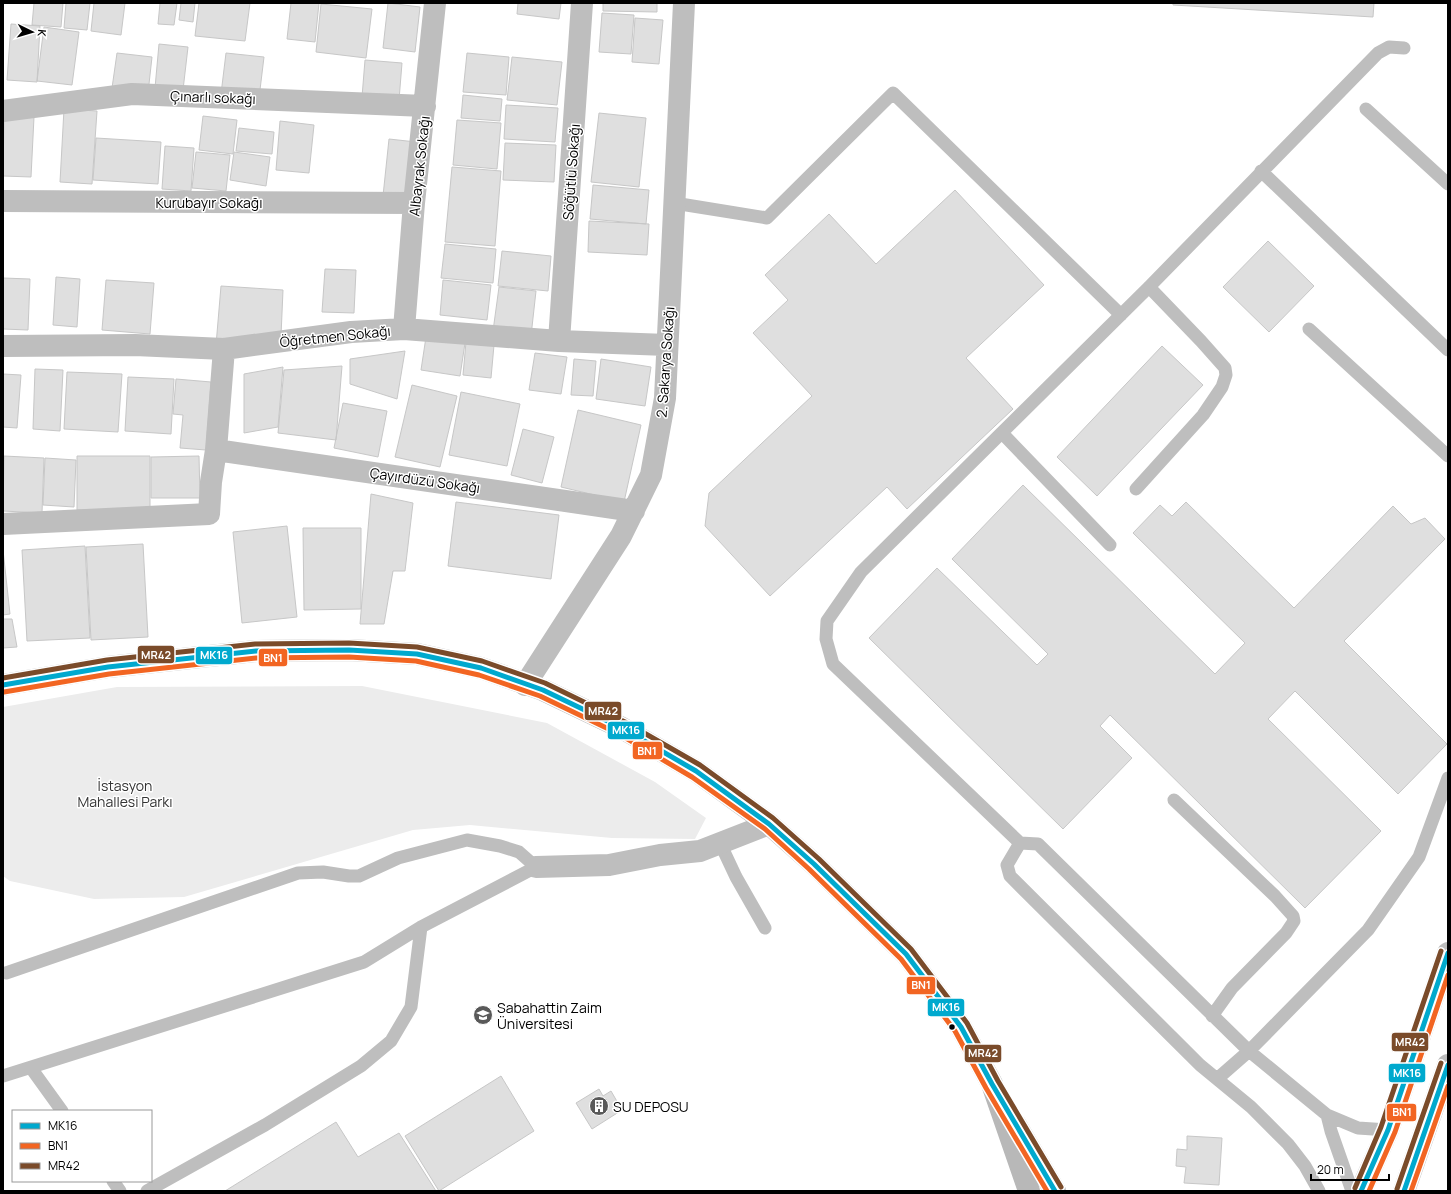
<svg xmlns="http://www.w3.org/2000/svg" width="1451" height="1194" font-family="Manrope,sans-serif">
<rect width="100%" height="100%" fill="#fff"/>
<path fill="#ececec" d="M362,686L547,723L655,782L706,818L695,839L612,838L470,825L413,830L184,897L94,899L10,881L3,876V707L117,687Z"/>
<path fill="#dfdfdf" stroke="#c7c7c7" d="M34,3H63L61,27L32,25Z
M66,3H90L87,30L64,28Z
M94,3H125L121,35L91,31Z
M160,3H177L174,25L158,24Z
M181,3H195L193,22L179,20Z
M199,3H250L245,41L195,36Z
M291,3H319L315,42L287,39Z
M388,3L420,7L415,52L383,48Z
M518,3H561L559,19L517,14Z
M603,3H657V12L603,11Z
M1173,3H1374L1373,17L1173,5Z
M321,4L372,9L366,58L316,52Z
M602,13L634,15L631,54L599,52Z
M635,18L663,20L659,64L632,62Z
M11,24L40,26L37,82L7,80Z
M44,27L79,32L72,85L37,81Z
M159,44L188,47L183,90L155,88Z
M117,53L152,57L148,93L112,88Z
M226,53L264,57L259,98L221,94Z
M467,53L509,57L506,95L463,92Z
M512,57L562,62L557,105L507,100Z
M365,60L402,63L399,100L362,97Z
M463,95L502,99L500,121L461,118Z
M506,105L558,108L555,142L504,139Z
M64,109L97,111L92,184L60,182Z
M599,113L646,118L639,187L591,182Z
M4,115L34,117L31,177L3,176Z
M203,116L237,120L233,154L199,150Z
M457,120L501,123L497,169L453,165Z
M280,121L314,125L309,173L276,170Z
M239,128L274,132L272,154L236,151Z
M96,138L161,142L158,184L93,180Z
M389,139L416,142L409,199L383,196Z
M505,143L556,145L554,182L503,180Z
M165,146L194,148L191,191L162,189Z
M196,152L230,155L226,191L192,188Z
M234,152L270,157L266,186L230,180Z
M452,167L501,171L495,246L445,242Z
M593,185L649,190L646,224L590,219Z
M955,190L1044,285L966,358L1013,409L907,509L887,487L770,596L705,526L709,493L812,396L753,333L788,300L765,275L829,214L876,264Z
M589,221L649,224L647,255L588,252Z
M1268,241L1314,286L1269,332L1223,287Z
M445,244L496,249L493,283L441,278Z
M502,251L551,256L548,291L498,286Z
M325,269L356,270L354,313L322,312Z
M56,277L80,279L77,327L53,325Z
M3,278L30,279L28,330L3,329Z
M106,280L154,283L150,334L102,330Z
M443,280L491,285L487,320L440,315Z
M221,286L283,290L281,336L216,345Z
M499,287L536,291L531,336L493,331Z
M426,337L465,343L460,376L421,370Z
M466,342L494,345L491,378L463,375Z
M1162,346L1203,385L1097,496L1057,457Z
M405,351L397,399L350,384V359Z
M535,353L567,357L561,394L529,390Z
M574,359L596,361L593,396L571,395Z
M601,359L651,367L645,406L596,399Z
M342,366L336,440L278,433L284,370Z
M283,367L278,427L244,433V374Z
M35,369L63,370L60,431L33,429Z
M67,372L122,374L118,432L64,429Z
M3,374L21,375L17,428L3,427Z
M128,377L174,379L171,434L125,431Z
M176,379L211,382L206,450L180,448L183,415L173,414Z
M412,385L457,396L440,467L395,457Z
M461,392L520,404L507,466L449,455Z
M343,403L387,411L378,457L334,448Z
M578,410L641,425L624,502L561,487Z
M523,429L554,437L542,483L511,475Z
M4,456L44,458L42,513L3,511Z
M77,456H150V510H77Z
M199,456L200,498H151V457Z
M45,458L76,460L74,507L43,505Z
M1023,485L1215,674L1245,643L1133,533L1160,505L1172,516L1186,502L1294,608L1393,506L1411,524L1425,518L1445,539L1344,641L1447,744L1398,794L1295,691L1268,719L1381,831L1305,908L1110,715L1100,726L1132,758L1063,829L869,638L937,568L1037,665L1048,654L952,559Z
M371,494L413,503L405,571H393L384,624H360Z
M456,502L559,515L551,579L448,566Z
M287,526L297,617L242,623L233,532Z
M303,528H361V609L304,610Z
M143,544L148,637L91,640L86,547Z
M85,546L90,638L27,641L22,550Z
M3,550L10,614L3,615Z
M3,619H12L17,647L3,648Z
M501,1076L534,1131L439,1191L405,1136Z
M599,1089L603,1096L611,1091L622,1110L592,1129L576,1103Z
M336,1122L358,1157L399,1133L436,1191H225Z
M1187,1136L1222,1138L1219,1185L1184,1183L1186,1167L1176,1166L1177,1149L1187,1150Z"/>
<g fill="none" stroke-linecap="round" stroke-linejoin="round">
<path stroke="#bebebe" stroke-width="13" d="M1366,109L1448,184
M1261,171L1448,350
M674,203L767,218L893,93L1121,315
M1309,329L1448,456
M1002,433L1110,545
M1136,489L1203,415L1222,387L1226,375L1225,368L1201,341L1149,287
M1174,800L1275,896L1293,916L1294,921L1286,933L1232,988L1212,1016
M720,843L736,877L765,928
M1020,843L1007,865L1010,876L1200,1065L1251,1107L1288,1144L1305,1166L1319,1191
M31,1068L62,1111
M3,1076L364,962L421,927L536,867L519,852L500,846L467,840L398,858L359,876H349L323,872L298,873L6,973
M1217,1079L1249,1051L1368,930L1419,857L1448,778
M1327,1115L1331,1131L1352,1191
M1388,1130L1358,1128L1327,1115L1249,1051L1038,844L1020,843L833,664L826,639L827,621L861,572L1149,287L1378,53L1389,47L1404,48
M113,1181L120,1191
M147,1191L265,1125L361,1066L391,1041L411,1007L421,927"/>
<path stroke="#bebebe" stroke-width="22" d="M3,111L132,94L425,106
M3,201L414,203
M404,329L414,203L435,3
M559,341L582,3
M3,346L135,345L224,349L351,332L404,329L559,341L667,345
M216,450L634,511
M3,524L209,514L211,482L216,450L224,349
M525,685L621,536L651,475L665,398L684,3
M536,867L609,865L660,855L700,851L769,824"/>
<path stroke="#b8b8b8" stroke-width="22" d="M3,685L108,667L256,651L349,650L417,654L481,668L543,690L622,728L696,771L769,824L814,864L906,954L961,1027L992,1084L1029,1191
M1016,1125L1055,1191"/>
<path stroke="#bebebe" stroke-width="22" d="M1361,1191L1388,1130L1448,953
M1404,1191L1448,1065"/>
<g stroke="#fff" stroke-width="8">
<path id="bus-1" d="M3,685L108,667L256,651L349,650L417,654L481,668L543,690L622,728L696,771L769,824L814,864L906,954L961,1027L992,1084L1055,1191
M1361,1191L1388,1130L1448,953
M1404,1191L1448,1065"/>
</g>
<g stroke="#fff" stroke-width="8">
<path id="bus-2" d="M4,692L109,674L256,658L349,657L416,661L479,675L540,696L619,734L692,777L765,829L809,869L901,959L955,1031L986,1088L1047,1191
M1369,1191L1395,1132L1448,975
M1411,1191L1448,1086"/>
</g>
<g stroke="#fff" stroke-width="8">
<path id="bus-3" d="M3,678L107,660L255,644L349,643L417,647L482,661L545,683L625,722L700,765L773,818L819,859L911,949L967,1023L998,1081L1061,1187
M1355,1188L1381,1127L1441,951
M1397,1189L1441,1063"/>
</g>
<use href="#bus-1" stroke="#00a9ce" stroke-width="5"/>
<use href="#bus-2" stroke="#f26522" stroke-width="5"/>
<use href="#bus-3" stroke="#7a4b2a" stroke-width="5"/>
</g>
<defs>
<g id="university-disc" transform="scale(1)"><circle r="9.5" fill="#595959" stroke="#fff"/><path d="M0-5L7-2L0 1L-7-2ZM-4 1L0 2.5L4 1V4Q0 6-4 4Z" fill="#fff"/></g>
<g id="building-disc" transform="scale(1)"><circle r="9.5" fill="#595959" stroke="#fff"/><path d="M-4-6H4V6H1V3H-1V6H-4ZM-2.5-4.3h1.7v1.8h-1.7ZM.8-4.3h1.7v1.8H.8ZM-2.5-1h1.7V.8h-1.7ZM.8-1h1.7V.8H.8Z" fill="#fff"/></g>
</defs>
<g fill-rule="evenodd">
<use href="#university-disc" x="483" y="1015"/>
<use href="#building-disc" x="599" y="1106"/>
</g>
<circle fill="#000" stroke="#fff" stroke-width="1.5" cx="952" cy="1027" r="3.5"/>
<g text-anchor="middle" dominant-baseline="central" stroke-width="3" stroke-linejoin="round" paint-order="stroke">
<g font-size="14" fill="#000" stroke="#fff">
<text transform="translate(213 97) rotate(2)">Çınarlı sokağı</text>
<text transform="translate(419 166) rotate(-84)">Albayrak Sokağı</text>
<text transform="translate(571 172) rotate(-86)">Söğütlü Sokağı</text>
<text x="209" y="202">Kurubayır Sokağı</text>
<text transform="translate(335 336) rotate(-6)">Öğretmen Sokağı</text>
<text transform="translate(665 362) rotate(-86)">2. Sakarya Sokağı</text>
<text transform="translate(425 480) rotate(8)">Çayırdüzü Sokağı</text>
</g>
<g font-size="14" fill="#333" stroke="#fff">
<text x="125" y="785">İstasyon<tspan x="125" dy="16">Mahallesi Parkı</tspan></text>
</g>
<g font-size="14" fill="#000" stroke="#fff" text-anchor="start">
<text x="497" y="1007">Sabahattin Zaim<tspan x="497" dy="16">Üniversitesi</tspan></text>
<text x="613" y="1106">SU DEPOSU</text>
</g>
</g>
<g stroke="#fff" stroke-width="1.5">
<rect x="137" y="645" width="38" height="19" rx="4" fill="#7a4b2a"/>
<rect x="195" y="646" width="38" height="19" rx="4" fill="#00a9ce"/>
<rect x="258" y="648" width="30" height="19" rx="4" fill="#f26522"/>
<rect x="584" y="701" width="38" height="20" rx="4" fill="#7a4b2a"/>
<rect x="607" y="721" width="38" height="19" rx="4" fill="#00a9ce"/>
<rect x="632" y="741" width="31" height="19" rx="4" fill="#f26522"/>
<rect x="906" y="976" width="30" height="19" rx="4" fill="#f26522"/>
<rect x="927" y="998" width="38" height="19" rx="4" fill="#00a9ce"/>
<rect x="1391" y="1032" width="38" height="20" rx="4" fill="#7a4b2a"/>
<rect x="964" y="1044" width="38" height="19" rx="4" fill="#7a4b2a"/>
<rect x="1388" y="1063" width="38" height="20" rx="4" fill="#00a9ce"/>
<rect x="1386" y="1103" width="31" height="19" rx="4" fill="#f26522"/>
</g>
<g font-size="11" text-anchor="middle" font-weight="bold" fill="#fff">
<text x="156" y="659">MR42</text>
<text x="214" y="659">MK16</text>
<text x="273" y="662">BN1</text>
<text x="603" y="715">MR42</text>
<text x="626" y="734">MK16</text>
<text x="647" y="755">BN1</text>
<text x="921" y="989">BN1</text>
<text x="946" y="1011">MK16</text>
<text x="1410" y="1046">MR42</text>
<text x="983" y="1057">MR42</text>
<text x="1407" y="1077">MK16</text>
<text x="1402" y="1116">BN1</text>
</g>
<rect width="1451" height="1194" fill="none" stroke="#000000" stroke-width="8"/>
<rect x="12" y="1110" width="140" height="72" fill="#ffffff" stroke="#999999"/>
<rect x="20" y="1123" width="20" height="6" fill="#00a9ce" stroke="#999999"/>
<text x="48" y="1130" font-size="12" fill="#000000">MK16</text>
<rect x="20" y="1143" width="20" height="6" fill="#f26522" stroke="#999999"/>
<text x="48" y="1150" font-size="12" fill="#000000">BN1</text>
<rect x="20" y="1163" width="20" height="6" fill="#7a4b2a" stroke="#999999"/>
<text x="48" y="1170" font-size="12" fill="#000000">MR42</text>
<g transform="translate(32 32) rotate(95)" stroke="#ffffff" stroke-width="3" paint-order="stroke">
<path d="M0-3L7 15L0 10L-7 15Z" fill="#000000"/>
<text y="-6" font-size="11" font-weight="bold" text-anchor="middle" fill="#000000">K</text>
</g>
<path d="M1311 1174v6h78v-6" fill="none" stroke="#000000" stroke-width="2"/>
<text x="1317" y="1174" font-size="12" fill="#000000" stroke="#ffffff" stroke-width="3" paint-order="stroke">20 m</text>
</svg>
